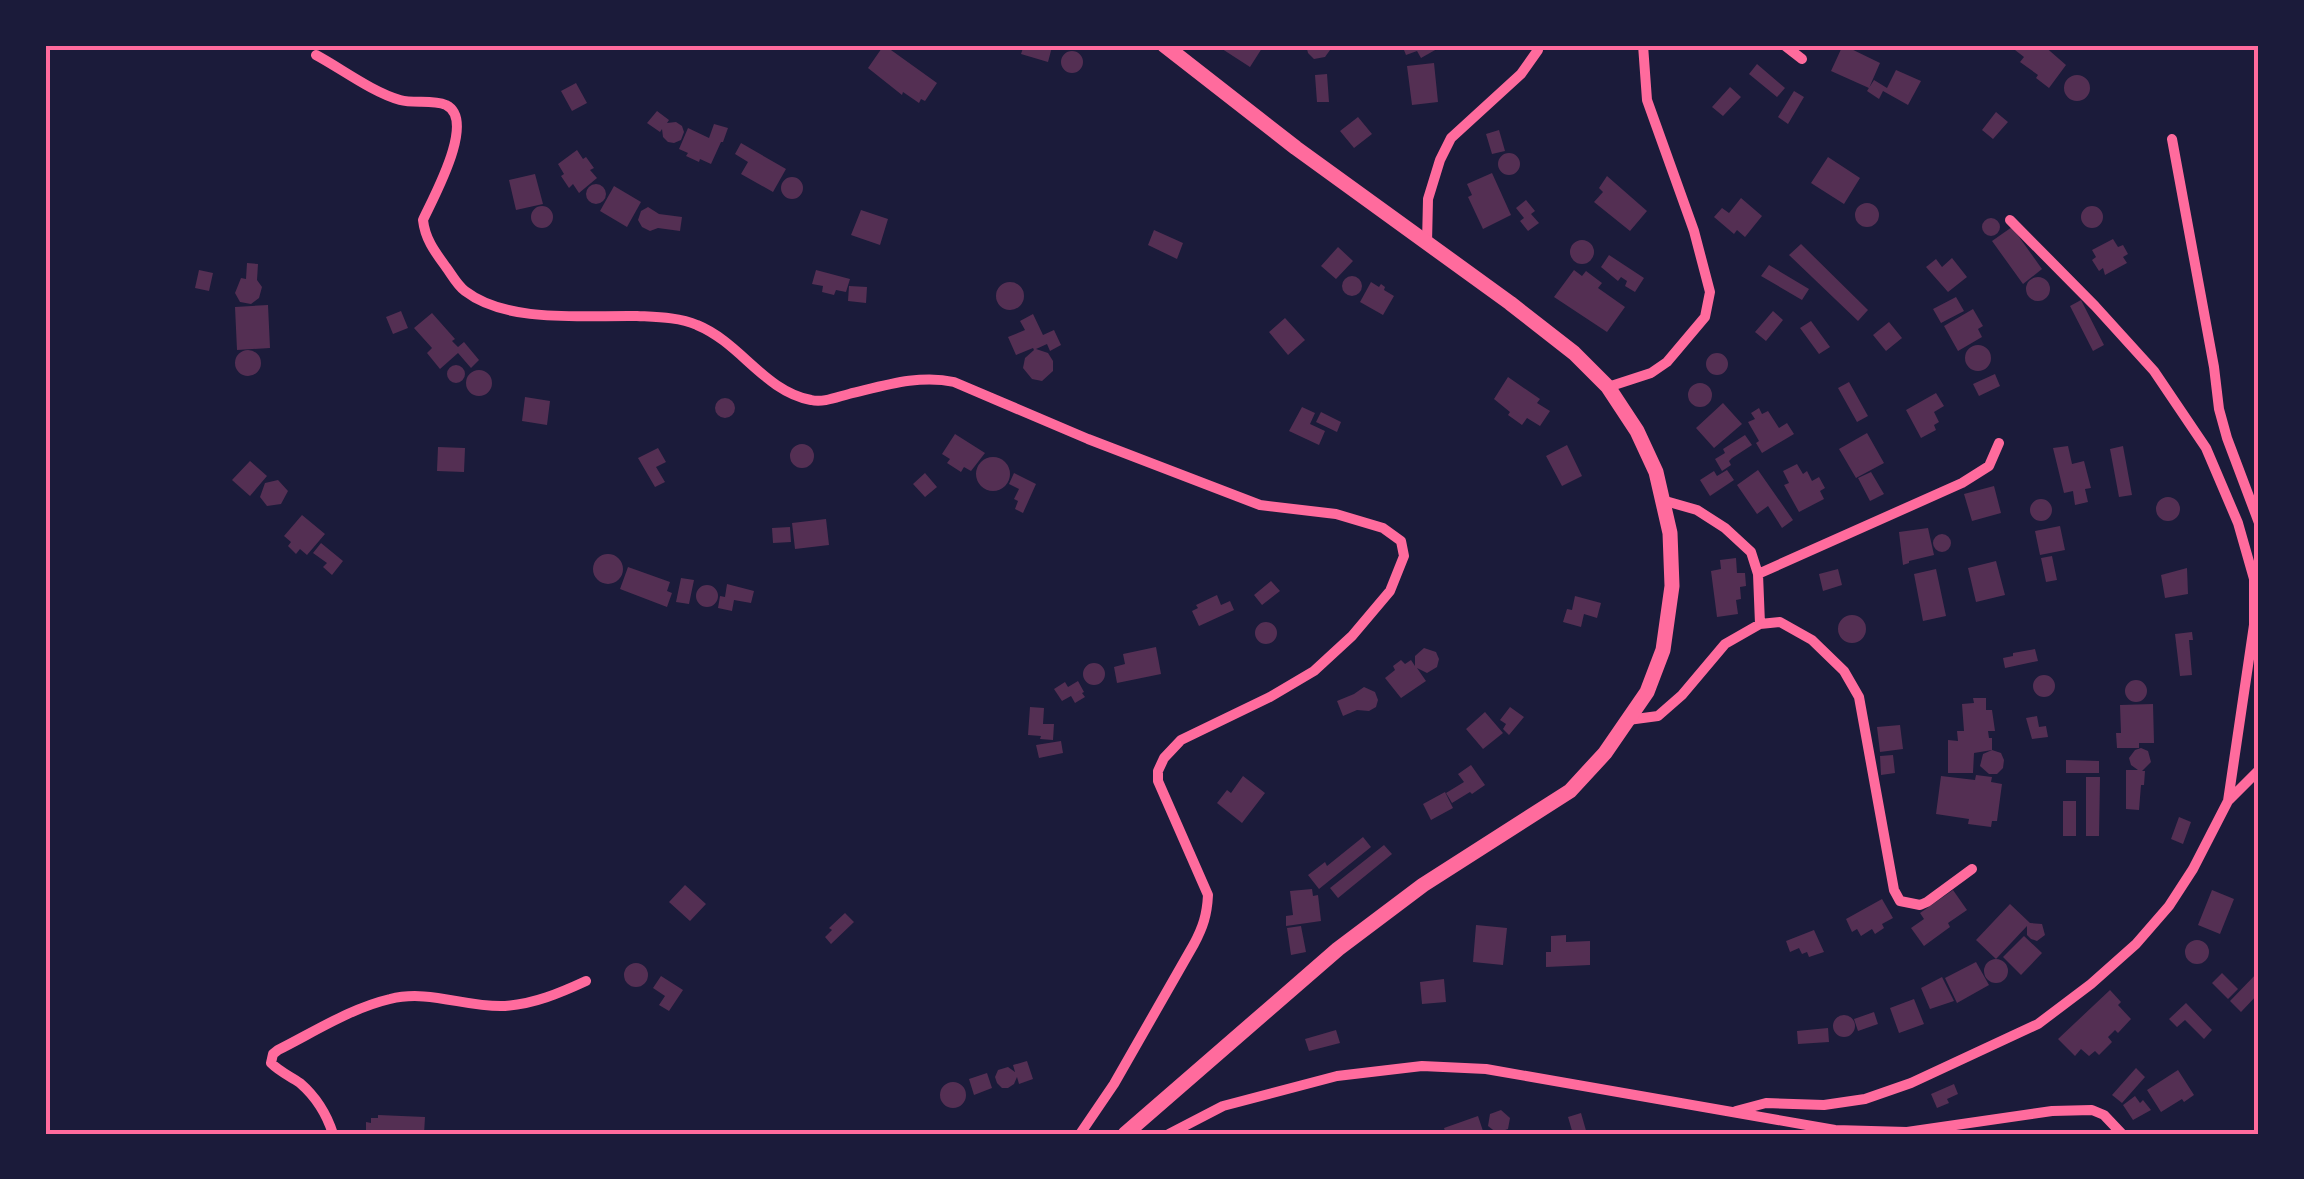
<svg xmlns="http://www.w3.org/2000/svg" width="2304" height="1179" font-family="Inter,sans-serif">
<rect width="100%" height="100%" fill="#1b1b3a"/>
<path fill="#542f53" d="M884,45L937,83L925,101L921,99L919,103L903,92L902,95L868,68Z
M1024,45L1052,47L1048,62L1021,54Z
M1216,45H1264L1250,67Z
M1306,45H1329L1330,50L1325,57L1314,59L1308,53Z
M1402,45H1444L1421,58L1417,51L1406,55Z
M1843,45L1880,63L1869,88L1831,71Z
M2019,45H2043L2066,65L2049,88L2036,78L2038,75L2020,62L2024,57L2015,50Z
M1061 62a11 11 0 1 1 22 0a11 11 0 1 1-22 0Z
M1434,63L1438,102L1412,105L1407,66Z
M1757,64L1785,88L1777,97L1749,74Z
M1896,70L1921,81L1908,105L1883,91L1879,99L1867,91L1874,80L1887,88Z
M1327,74L1329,102H1317L1315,75Z
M2064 88a13 13 0 1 1 26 0a13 13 0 1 1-26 0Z
M576,83L587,103L572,111L561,91Z
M1730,87L1741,97L1723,116L1712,107Z
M1794,91L1804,97L1788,124L1778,117Z
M657,111L669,120L667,123L676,122L682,126L684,132L681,140L674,143L668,142L663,137L662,129L660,132L647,123Z
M1996,112L2008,122L1993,139L1982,130Z
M1358,117L1372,134L1354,148L1340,131Z
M714,124L728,128L723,142H721L711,164L700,159L699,162L686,156L688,153L679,149L688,128L709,138Z
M1499,130L1505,151L1492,154L1486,134Z
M741,143L786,169L773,192L741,174L748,162L735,154Z
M577,150L583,159L586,157L594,168L590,170L597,178L579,193L573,184L569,188L561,176L564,174L558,164Z
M1498 164a11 11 0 1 1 22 0a11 11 0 1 1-22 0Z
M1828,157L1860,178L1844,204L1811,183Z
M1492,173L1511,215L1483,229L1468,197L1472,195L1467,184Z
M535,174L543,204L516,210L509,180Z
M1607,176L1647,211L1630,231L1594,202L1603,192L1599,188Z
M781 188a11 11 0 1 1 22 0a11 11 0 1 1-22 0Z
M586 194a10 10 0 1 1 20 0a10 10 0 1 1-20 0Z
M614,186L641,202L627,227L600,211Z
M1741,198L1762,216L1745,237L1737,230L1734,234L1714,217L1722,208L1729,213Z
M1526,200L1535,211L1531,214L1539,223L1528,231L1520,221L1524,218L1516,208Z
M1855 215a12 12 0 1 1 24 0a12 12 0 1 1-24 0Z
M531 217a11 11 0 1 1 22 0a11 11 0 1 1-22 0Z
M2081 217a11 11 0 1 1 22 0a11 11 0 1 1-22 0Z
M648,207L659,214L682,217L680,231L658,228L650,231L642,227L638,220L641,211Z
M861,210L888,219L880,245L851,235Z
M1982 227a9 9 0 1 1 18 0a9 9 0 1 1-18 0Z
M2012,227L2042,269L2023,284L1992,241Z
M1154,230L1183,243L1177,259L1148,245Z
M2113,239L2118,247L2123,245L2128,254L2123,257L2127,263L2105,275L2103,268L2099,271L2092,260L2096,257L2092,250Z
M1570 252a12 12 0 1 1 24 0a12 12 0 1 1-24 0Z
M1801,244L1868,310L1858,321L1789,255Z
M1338,247L1353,261L1336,279L1321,266Z
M1609,255L1644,278L1635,292L1625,286L1627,281L1621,277L1618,281L1601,267Z
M1952,258L1967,277L1948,292L1926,267L1936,259L1942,267Z
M247,263L258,264L257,280L262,287L259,298L251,304L240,302L235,293L241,278L246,279Z
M1769,265L1809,289L1802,300L1761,276Z
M199,270L213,273L209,291L195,288Z
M816,270L850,279L846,292L836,290L834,295L822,292L823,286L812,284Z
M1574,270L1582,276L1586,271L1602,283L1598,288L1625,307L1607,332L1554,297Z
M1342 286a10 10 0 1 1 20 0a10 10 0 1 1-20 0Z
M2026 289a12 12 0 1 1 24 0a12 12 0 1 1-24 0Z
M996 296a14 14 0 1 1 28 0a14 14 0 1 1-28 0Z
M1371,282L1379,287L1381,284L1385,287L1384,290L1394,296L1383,315L1360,302Z
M849,286L867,287L866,303L848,301Z
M1956,297L1964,311L1941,323L1933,309Z
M2081,300L2104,345L2093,351L2070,306Z
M268,305L270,348L237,350L235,307Z
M1973,309L1983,326L1978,329L1982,337L1958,351L1944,326Z
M401,311L408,328L393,334L386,317Z
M1773,311L1783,320L1766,341L1755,332Z
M432,313L455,339L452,341L458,347L464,342L479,360L471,368L458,353L440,369L427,353L432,348L414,328Z
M1033,314L1043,335L1054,330L1061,345L1050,351L1047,344L1036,349L1048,353L1053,361V371L1042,381L1032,379L1023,368L1025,358L1034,350L1033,348L1016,355L1008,337L1025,330L1020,321Z
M1285,318L1305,340L1288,355L1269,332Z
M1811,321L1830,347L1819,354L1800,328Z
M1889,322L1902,338L1886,351L1873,335Z
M1965 358a13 13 0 1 1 26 0a13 13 0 1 1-26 0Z
M235 363a13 13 0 1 1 26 0a13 13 0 1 1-26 0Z
M1706 364a11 11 0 1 1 22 0a11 11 0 1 1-22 0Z
M447 374a9 9 0 1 1 18 0a9 9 0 1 1-18 0Z
M466 383a13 13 0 1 1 26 0a13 13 0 1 1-26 0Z
M1995,374L2000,386L1979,396L1973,384Z
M1508,377L1540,399L1537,403L1550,411L1540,426L1527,418L1522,425L1508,415L1510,412L1494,399Z
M1849,382L1868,416L1857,422L1838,388Z
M1688 395a12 12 0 1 1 24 0a12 12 0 1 1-24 0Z
M1936,393L1944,406L1934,412L1939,422L1934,425L1936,430L1921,438L1906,410Z
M525,397L550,401L547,425L522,421Z
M715 408a10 10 0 1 1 20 0a10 10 0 1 1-20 0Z
M1723,403L1742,424L1714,448L1696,428Z
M1302,407L1315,413L1310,424L1325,431L1319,445L1289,431Z
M1759,408L1762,414L1768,411L1779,428L1787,423L1794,434L1762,453L1756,443L1759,441L1748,422L1755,419L1751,413Z
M1321,412L1341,422L1337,432L1316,422Z
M1867,433L1884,463L1856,478L1839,449Z
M955,434L985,453L971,471L964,467L961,472L947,463L950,459L942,454Z
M1745,435L1752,445L1732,458L1729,461L1731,465L1722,471L1715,459L1725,453L1723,449Z
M790 456a12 12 0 1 1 24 0a12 12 0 1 1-24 0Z
M1567,445L1582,476L1562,486L1546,456Z
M2068,446L2072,464L2084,461L2091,488L2085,489L2088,502L2075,505L2073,491L2064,493L2053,448Z
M2123,446L2132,495L2119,497L2110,449Z
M438,447L465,448L464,472L437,471Z
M658,448L666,462L656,467L665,482L655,487L638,458Z
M976 474a17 17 0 1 1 34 0a17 17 0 1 1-34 0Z
M250,461L267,476L250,496L232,480Z
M1797,464L1803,474L1807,471L1812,481L1819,477L1825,488L1820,491L1824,499L1799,512L1784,485L1789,483L1783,471Z
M1727,470L1734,480L1710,496L1700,480L1714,471L1717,476Z
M1758,470L1793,520L1782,528L1768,506L1757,514L1737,485Z
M1871,472L1884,494L1870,501L1858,478Z
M925,473L937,487L925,497L913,484Z
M1014,473L1036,484L1023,513L1015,509L1018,501L1014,499L1019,489L1009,484Z
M278,480L288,491L281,504L267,506L260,497L265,483Z
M1994,486L2001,513L1972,521L1964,494Z
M2156 509a12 12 0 1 1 24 0a12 12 0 1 1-24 0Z
M2030 510a11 11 0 1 1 22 0a11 11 0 1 1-22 0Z
M302,515L325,534L307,555L300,549L296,554L288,546L291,542L284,536Z
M826,519L829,545L795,549L792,523Z
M2060,526L2065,550L2040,555L2035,531Z
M790,527L791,542L773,543L772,528Z
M1928,528L1934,555L1909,561V563L1903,565L1899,532Z
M1933 543a9 9 0 1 1 18 0a9 9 0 1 1-18 0Z
M321,543L343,561L332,575L323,567L327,563L313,553Z
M593 569a15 15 0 1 1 30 0a15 15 0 1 1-30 0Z
M2052,556L2057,580L2046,582L2041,558Z
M1736,558L1737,573H1745L1746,586L1740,587L1741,599L1736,600L1738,614L1717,617L1711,571L1721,569L1720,560Z
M1996,561L2005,595L1976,602L1968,568Z
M628,567L670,582L667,591L672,593L667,607L620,589Z
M2187,568L2188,594L2165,598L2161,575Z
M1838,569L1842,585L1823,591L1819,574Z
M1936,569L1946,616L1923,621L1914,574Z
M681,578L694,580L689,604L676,602Z
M1271,581L1280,591L1262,605L1254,595Z
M727,584L754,591L751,603L734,600L732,611L718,608L720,596L725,597Z
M696 596a11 11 0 1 1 22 0a11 11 0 1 1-22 0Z
M1217,595L1221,605L1230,601L1234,610L1199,626L1192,611L1198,608L1196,605Z
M1575,596L1601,603L1597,618L1584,614L1581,627L1563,622L1567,609L1572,610Z
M1838 629a14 14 0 1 1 28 0a14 14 0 1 1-28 0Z
M1255 633a11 11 0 1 1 22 0a11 11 0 1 1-22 0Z
M2192,632L2193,640H2189L2192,675L2180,676L2175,634Z
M1156,647L1161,674L1117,683L1114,667L1125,664L1123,654Z
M1424,648L1436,652L1439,659L1437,667L1427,673L1417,668L1426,681L1401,698L1385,678L1395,670L1393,666L1401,660L1405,664L1411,660L1415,666V656Z
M2035,649L2038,661L2005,668L2003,658L2013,656V653Z
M1083 674a11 11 0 1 1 22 0a11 11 0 1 1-22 0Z
M2033 686a11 11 0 1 1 22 0a11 11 0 1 1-22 0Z
M2125 691a11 11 0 1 1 22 0a11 11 0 1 1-22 0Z
M1078,681L1084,692L1082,693L1085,697L1075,703L1071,696L1062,701L1054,689L1065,682L1068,687Z
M1364,687L1375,692L1378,700L1376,707L1369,711L1357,710L1343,716L1337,701L1354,694Z
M1973,698H1986V710H1992L1995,731H1988L1989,738H1992V750L2001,753L2004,760L2003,768L1997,774H1989L1980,766L1983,754L1992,750L1974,753L1973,773H1948V740L1958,741L1957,731H1964L1962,704L1974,703Z
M2153,704L2154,743H2139V748H2117L2116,733H2121L2120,705Z
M1030,707L1044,708L1043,724H1054L1053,740L1040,739L1041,736L1028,735Z
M1510,707L1524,717L1509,735L1503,729L1506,724L1500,720Z
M1485,712L1503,733L1483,749L1466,729Z
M2037,716L2039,727L2046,726L2048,737L2032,739L2026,718Z
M1900,725L1903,749L1880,752L1877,727Z
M1061,741L1063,753L1039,758L1036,745Z
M2141,748L2148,751L2151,762L2142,771H2145L2144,785H2141L2139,810L2126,809V770H2138L2131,765L2129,758L2135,750Z
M1893,755L1895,773L1881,775L1880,756Z
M2066,760L2099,761V773H2066Z
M1471,765L1485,785L1472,794L1470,792L1452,803L1446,793L1464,782L1458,774Z
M1976,775L1992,777L1991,782L2002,784L1997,821H1992L1991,827L1968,824L1969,819L1936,814L1941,776L1975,780Z
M1243,776L1265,793L1242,823L1217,803L1227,790L1231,793Z
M2086,777H2100L2099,836H2086Z
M1445,792L1453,808L1431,820L1423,804Z
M2063,801H2076V836H2063Z
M2179,817L2191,822L2183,844L2171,839Z
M1363,837L1371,847L1319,889L1308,875L1325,862L1327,866Z
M1384,845L1392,854L1338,898L1330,888Z
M685,885L706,904L690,921L669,902Z
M1312,889L1313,896L1318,895L1321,921L1286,926V916L1293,915L1290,891Z
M1953,890L1967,910L1948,923L1950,927L1924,946L1911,928L1924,919L1920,913Z
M2212,890L2234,899L2220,934L2198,925Z
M1882,899L1893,918L1882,924L1884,928L1875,934L1872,929L1861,936L1857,929L1852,932L1846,919Z
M2010,904L2030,923L2042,924L2045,935L2037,941L2031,939L2027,935V926L1996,959L1976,940Z
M845,913L854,922L831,944L825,937L832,930L829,928Z
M1476,925L1507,928L1503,965L1473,962Z
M1301,926L1306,952L1291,955L1287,928Z
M1814,930L1824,952L1809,957L1807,952L1802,954L1799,948L1790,952L1786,941Z
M1566,935V942L1590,941V965L1546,967V952H1551V936Z
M2024,936L2042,953L2021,975L2003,957Z
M2185 952a12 12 0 1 1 24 0a12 12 0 1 1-24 0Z
M1984 971a12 12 0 1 1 24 0a12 12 0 1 1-24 0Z
M1976,962L1989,985L1957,1003L1945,978Z
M624 975a12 12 0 1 1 24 0a12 12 0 1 1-24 0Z
M2259,971V993L2241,1012L2230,1001Z
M2222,973L2238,989L2228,999L2212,983Z
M661,976L683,990L669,1011L659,1005L665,996L653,988Z
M1942,977L1954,1001L1930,1009L1921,988Z
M1444,979L1446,1002L1422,1004L1420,982Z
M2110,990L2121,1002L2118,1005L2131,1019L2118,1033L2115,1030L2108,1037L2112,1042L2099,1055L2095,1051L2089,1056L2081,1049L2075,1056L2058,1039Z
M1914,999L1924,1024L1899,1033L1890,1008Z
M2186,1003L2212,1030L2204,1039L2185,1020L2177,1027L2169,1019Z
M1874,1012L1878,1024L1858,1031L1854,1019Z
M1833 1026a11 11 0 1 1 22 0a11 11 0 1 1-22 0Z
M1828,1028L1829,1042L1798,1044L1797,1031Z
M1336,1030L1340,1043L1309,1051L1305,1039Z
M1027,1061L1033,1079L1019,1084L1017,1077L1014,1084L1008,1088H1002L997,1083L995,1077L998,1070L1008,1067L1015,1072L1013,1065Z
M2136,1068L2145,1077L2122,1103L2112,1095Z
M2178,1070L2194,1095L2184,1102L2182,1099L2161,1112L2147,1090Z
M987,1073L992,1088L974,1095L969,1079Z
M940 1095a13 13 0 1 1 26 0a13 13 0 1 1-26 0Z
M1954,1084L1958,1094L1947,1099L1949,1103L1937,1108L1931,1094Z
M2135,1096L2140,1103L2143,1100L2151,1110L2133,1120L2123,1105Z
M1501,1110L1510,1118L1508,1129L1497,1133L1488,1126L1490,1114Z
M1581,1113L1587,1134H1573L1568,1117Z
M378,1115L425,1117L424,1134H366V1122L371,1123V1118H378Z
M1478,1116L1484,1134H1446L1444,1128Z"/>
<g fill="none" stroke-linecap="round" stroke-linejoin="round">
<path stroke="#ff6b9d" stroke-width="10" d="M1784,45L1802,59
M316,55C342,69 372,92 400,100C414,104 432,99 446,105C477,120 433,198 423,220C425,239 435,252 446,267C452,275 457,285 465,291C508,324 585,315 637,316C656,317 679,317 697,325C741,343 764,391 811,400C823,403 837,397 849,394C883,386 919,374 954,382L1088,439L1260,505L1336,514L1383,528L1401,541L1404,556L1390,591L1352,636L1314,671L1270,697L1181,740L1164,758L1158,771V781L1208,895C1207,915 1203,927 1194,944L1114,1084L1080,1134
M2172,139L2214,367L2219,409L2227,438L2259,523
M1427,243L1428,199L1440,160L1451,138L1521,74L1538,50
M1608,387L1651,373L1667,362L1705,317L1710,292L1694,231L1647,100L1643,45
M1662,500L1697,510L1725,528L1751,552L1758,574L1760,624
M1758,574L1962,483L1989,466L1999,443
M1628,720L1658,716L1682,695L1725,644L1760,624L1780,622L1812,640L1844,671L1859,697L1894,890L1900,901L1920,905L1927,902L1972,869
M2229,800L2259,770
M1736,1111L1766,1103L1824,1105L1865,1099L1911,1083L2038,1024L2091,984L2136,944L2169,906L2193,869L2228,801L2254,625V579L2238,523L2206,448L2154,371L2095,306L2010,220
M333,1134C327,1115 315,1096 300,1083C290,1076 280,1072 271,1063L273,1054L278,1050C314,1032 351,1008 390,999C429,989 467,1008 505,1006C534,1004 560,993 586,981
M1169,1134L1223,1106L1337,1076L1422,1066L1486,1069L1835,1130L1907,1132L2052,1111L2092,1110L2104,1115L2122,1134"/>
<path stroke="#ff6b9d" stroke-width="15" d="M1125,1134L1338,949L1423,885L1570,791L1605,753L1647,692L1663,650L1672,586L1670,533L1656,472L1637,431L1608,387L1574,353L1510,303L1296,148L1164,45"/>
</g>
<rect width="2304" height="1179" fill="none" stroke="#1b1b3a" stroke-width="95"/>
<rect x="48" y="48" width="2208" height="1084" fill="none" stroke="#ff6b9d" stroke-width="4"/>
</svg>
